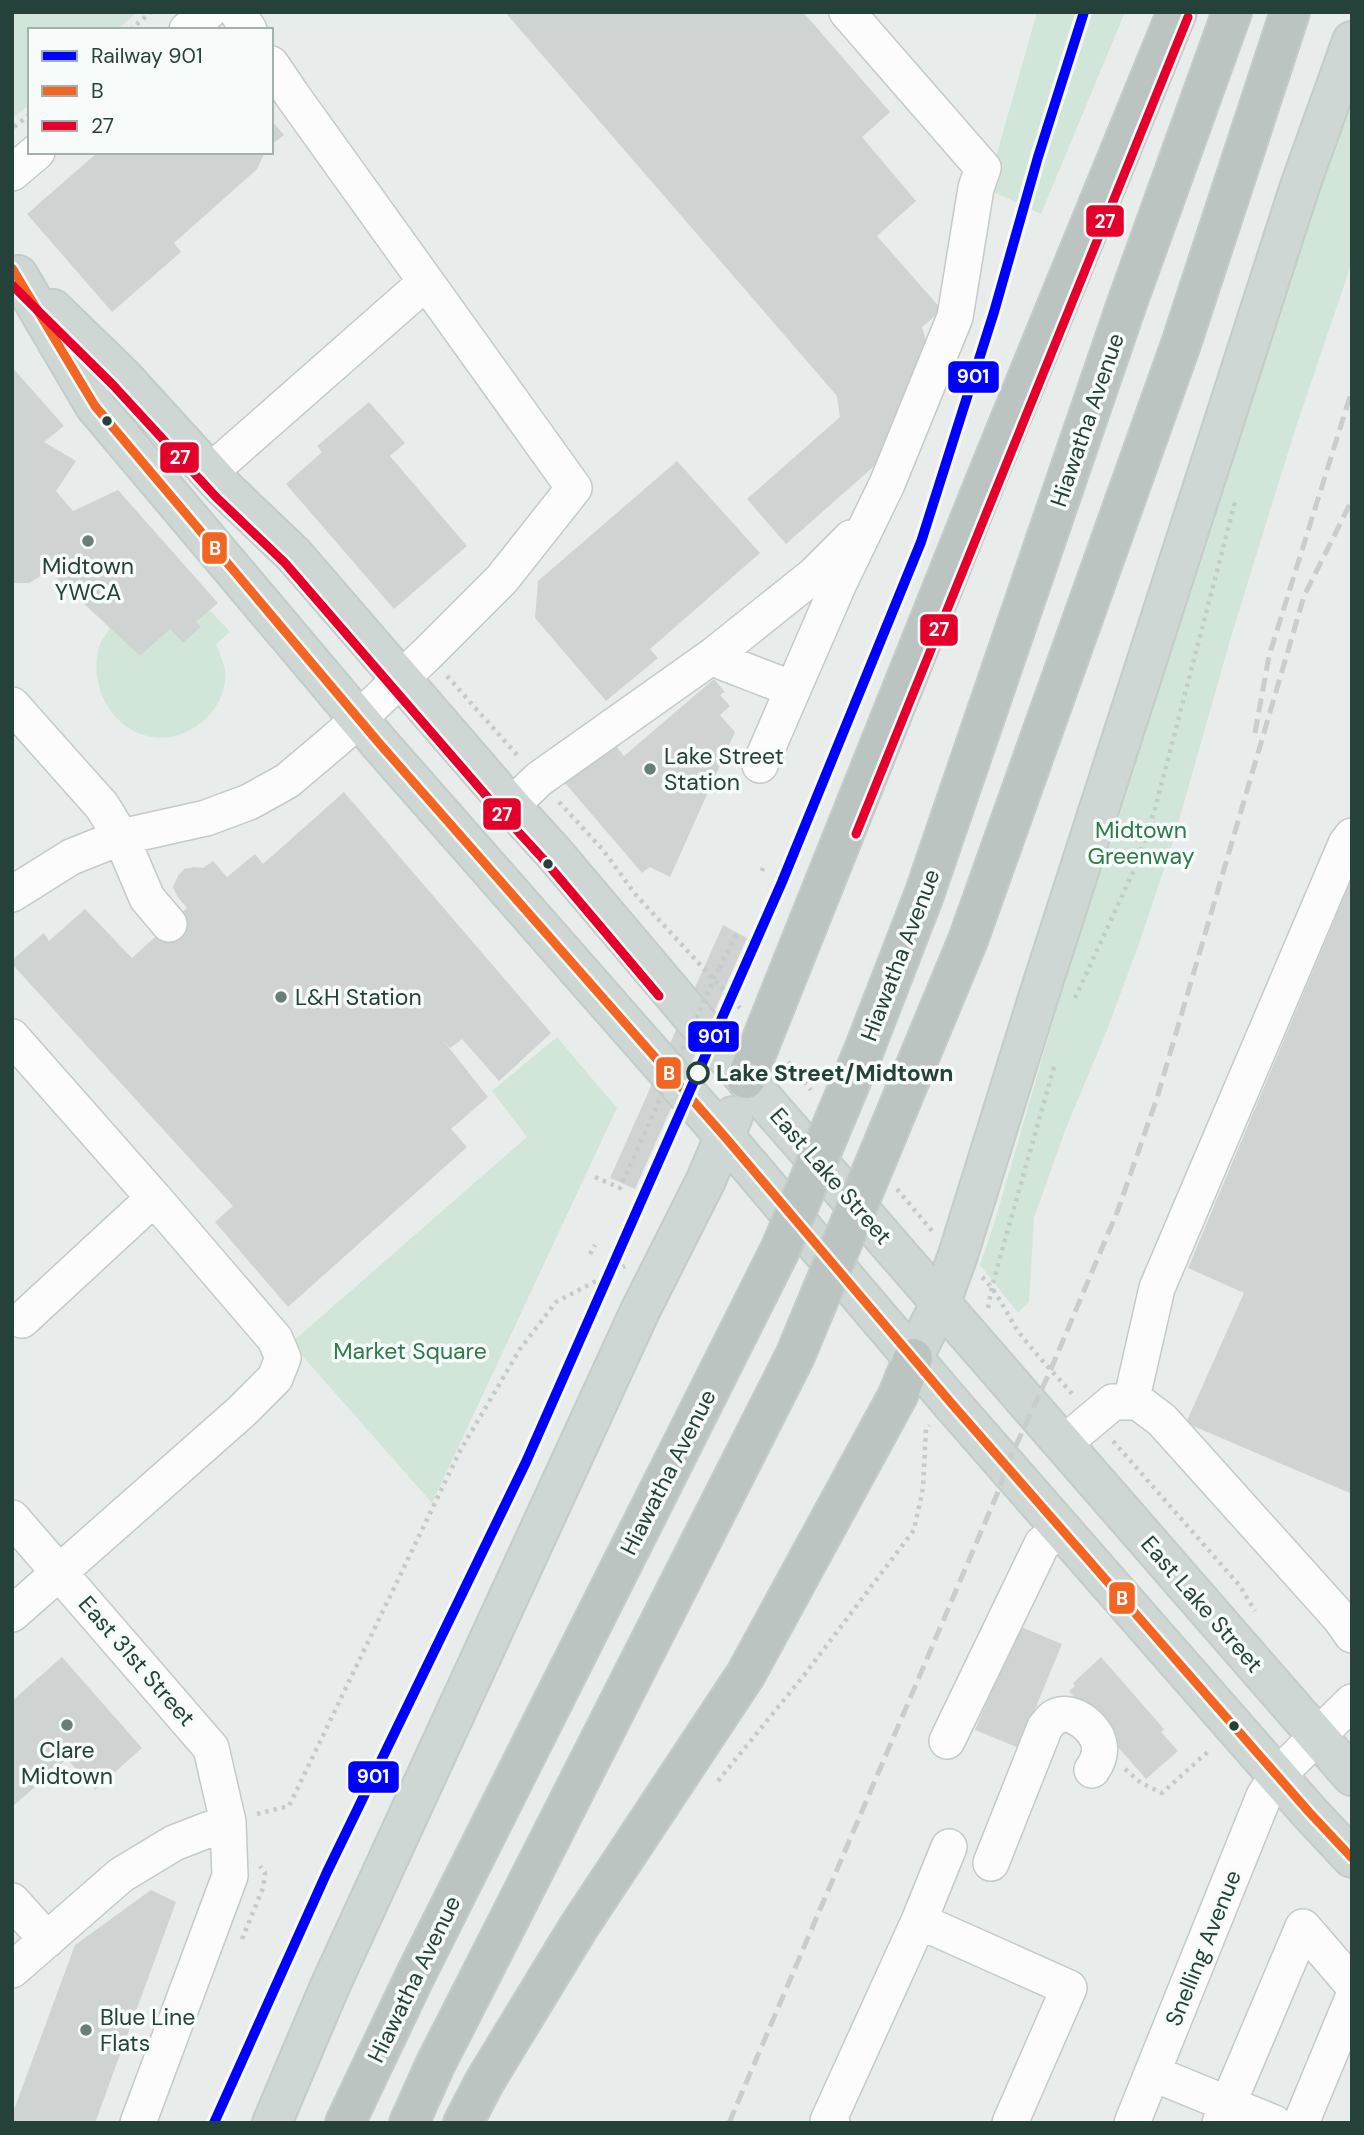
<svg xmlns="http://www.w3.org/2000/svg" width="1364" height="2135" font-family="'DM Sans',sans-serif">
<rect width="100%" height="100%" fill="#e8edeb"/>
<path fill="#d1e6d8" d="M12,12H137L117,30H30V104L12,119Z
M1037,12H1125L1041,214L987,189Z
M1352,83V262L1295,430L1231,637L1172,845L1140,941L1107,1030L1066,1128L1034,1218L1029,1302L1018,1313L980,1265L994,1224L1065,980L1194,582Z
M210,610L230,632L216,644C219,652 223,661 225,669C230,710 186,746 147,736C109,726 89,684 99,647C101,640 107,634 110,628L170,629L183,643L200,628L196,622Z
M557,1037L617,1108L432,1503L291,1343L527,1137L492,1091Z"/>
<path fill="#cfd4d2" d="M505,12H803L890,112L862,137L916,201L877,236L942,310L922,327L926,341L880,461L786,544L747,499L840,417L837,396Z
M271,120L284,135L271,145Z
M98,152H265L257,169L174,243L181,252L112,312L27,214Z
M12,367L64,426L44,442L76,461L56,491L73,511L118,490L218,603L196,622L201,627L183,643L170,629L140,656L49,571L29,583H12Z
M369,402L405,443L390,456L467,546L394,609L286,484L322,452L317,446Z
M677,461L760,553L650,649L658,658L606,701L535,618L538,581Z
M714,679L725,692L720,695L730,706L720,715L735,732L670,877L650,867L642,873L565,783L613,742L624,756Z
M344,792L551,1033L499,1081L462,1039L450,1048L442,1039L488,1097L451,1129L467,1147L288,1307L215,1222L233,1206L12,964V960L44,933L49,941L85,909L132,958L187,908L177,896L173,887L178,876L184,869L194,867L203,868L213,861L227,877L255,854L263,864Z
M1352,878V1494L1186,1423L1244,1293L1188,1268Z
M723,925L747,938L635,1189L610,1178Z
M1019,1626L1062,1644L1019,1748L975,1730Z
M62,1657L142,1748L95,1790L67,1759L12,1807V1701Z
M1101,1657L1164,1729L1161,1732L1178,1751L1146,1779L1069,1691L1075,1686L1073,1683Z
M151,1890L176,1902L95,2123H12V2115L75,1945Z"/>
<g fill="none" stroke-linecap="round" stroke-linejoin="round">
<g stroke="#c5cac8" stroke-width="38">
<path id="minor" d="M237,12L249,30
M187,30L208,12
M12,173L37,152
M210,472L426,282
M714,655L725,663L793,689
M12,705L102,806L121,837L147,898L169,924
M760,765L840,581L887,484L955,317L976,188L983,168L847,12
M511,806L539,779L714,655L814,575L851,538
M12,894L71,857L121,837L206,818L249,802L287,781L339,737L427,654L502,579L574,488L292,95L271,64
M12,1037L154,1198L22,1320
M1131,1402L1157,1288L1346,844L1352,836
M1063,1444L1113,1402H1138L1162,1420L1340,1618L1352,1635
M12,1518L211,1748L228,1822L230,1876L138,2123
M12,1614L241,1412L275,1378L283,1358L275,1339L154,1198
M947,1741L1042,1544L1061,1528
M949,1847L919,1921L1069,1988L1010,2123
M991,1863L1045,1727C1048,1724 1050,1720 1053,1718C1070,1706 1096,1727 1099,1744C1101,1754 1097,1763 1092,1770
M12,1901L47,1940
M12,1970L121,1875L174,1843L228,1822
M1152,2073L1274,2123
M832,2123L828,2121L919,1921
M1132,2123L1264,1796L1277,1776L1352,1702
M1220,2123L1303,1927L1352,1984
M1301,2123L1352,2000"/>
</g>
<g stroke="#c3ccc9" stroke-width="42">
<path id="major" d="M18,275L95,406L379,743L725,1137L952,1404L1309,1812L1352,1858
M53,309L122,376L224,488L294,555L511,806L554,853L718,1047L1352,1776
M913,1358L941,1302L958,1255L1039,995L1300,186L1352,41
M272,2123L330,1986L640,1311L706,1180L733,1116"/>
</g>
<g stroke="#c3ccc9" stroke-width="42">
<path id="highway" d="M1126,306L1232,12
M1181,344L1290,12
M746,1079L991,467L1177,12
M345,2123L416,1974
M409,2123L436,2063L457,2022
M463,2123L485,2081L578,1928L746,1674L898,1395L913,1358"/>
</g>
<path stroke="#c3ccca" stroke-width="4.5" stroke-dasharray="3.5 5" stroke-linecap="butt" d="M130,30L151,12
M14,127L30,114
M447,676L518,756
M559,802L603,850L636,895L740,1008
M762,871L763,868
M719,968L737,933
M1075,998L1133,872L1155,809L1235,502
M788,1062L811,1090
M595,1177L620,1188L637,1150
M897,1189L932,1231
M590,1254L595,1245
M982,1277C998,1292 1006,1313 1018,1331C1035,1354 1056,1375 1075,1397
M988,1308L992,1286L1055,1063
M1113,1441L1240,1586L1255,1611
M1125,1769L1141,1783L1162,1793L1211,1749
M718,1781L805,1674L914,1530L923,1488L926,1428L929,1425
M257,1814L289,1806L460,1451L520,1349L556,1302L625,1266
M242,1939L263,1888L265,1873L260,1866"/>
<use href="#minor" stroke="#fcfcfc" stroke-width="35"/>
<use href="#major" stroke="#cfd7d5" stroke-width="38"/>
<use href="#highway" stroke="#bcc4c2" stroke-width="38"/>
<path stroke="#c9cdcc" stroke-width="5" stroke-dasharray="14 7" stroke-linecap="butt" d="M1255,733L1269,656L1352,390
M729,2123L998,1492L1007,1465L1051,1369L1118,1210L1157,1098L1304,596L1352,500"/>
<g stroke="#c3ccc9" stroke-width="42" stroke-linecap="butt">
<path id="highway-bridge" d="M416,1974L780,1250L864,1050L924,895L1126,306
M457,2022L795,1356L968,940L1181,344"/>
</g>
<path stroke="#c3ccca" stroke-width="4.5" stroke-dasharray="3.5 5" stroke-linecap="butt" d="M637,1150L719,968"/>
<use href="#highway-bridge" stroke="#bcc4c2" stroke-width="38"/>
<g stroke="#f7fbf9" stroke-width="14">
<path id="bus-1" d="M12,268L95,406L379,743L725,1137L952,1404L1309,1812L1352,1858"/>
</g>
<g stroke="#f7fbf9" stroke-width="14">
<path id="bus-2" d="M12,285L113,385L216,497L285,563L502,814L545,861L659,996
M856,834L1188,17"/>
</g>
<use href="#bus-1" stroke="#f26522" stroke-width="9"/>
<use href="#bus-2" stroke="#e4002b" stroke-width="9"/>
<g stroke="#f7fbf9" stroke-width="16">
<path id="rail-1" d="M214,2123L327,1872L526,1462L782,882L921,542L994,312L1038,157L1084,12"/>
</g>
<use href="#rail-1" stroke="#00f" stroke-width="10"/>
</g>
<g fill="#24423a" stroke="#f7fbf9" stroke-width="2.5">
<circle cx="107" cy="421" r="6"/>
<circle cx="548" cy="864" r="6"/>
<circle cx="1234" cy="1726" r="6"/>
</g>
<g fill="#697e78" stroke="#f7fbf9" stroke-width="2.5">
<circle cx="88" cy="541" r="7"/>
<circle cx="650" cy="769" r="7"/>
<circle cx="281" cy="997" r="7"/>
<circle cx="67" cy="1725" r="7"/>
<circle cx="86" cy="2030" r="7"/>
</g>
<circle fill="#f7fbf9" stroke="#24423a" stroke-width="3.5" cx="698" cy="1073" r="10"/>
<g text-anchor="middle" dominant-baseline="central" stroke-width="7" stroke-linejoin="round" paint-order="stroke">
<g font-size="23" fill="#24423a" stroke="#f7fbf9">
<text transform="translate(1087 420) rotate(-71)">Hiawatha Avenue</text>
<text transform="translate(900 955) rotate(-69)">Hiawatha Avenue</text>
<text transform="translate(831 1176) rotate(49)">East Lake Street</text>
<text transform="translate(668 1472) rotate(-63)">Hiawatha Avenue</text>
<text transform="translate(1202 1604) rotate(49)">East Lake Street</text>
<text transform="translate(137 1661) rotate(49)">East 31st Street</text>
<text transform="translate(1203 1948) rotate(-68)">Snelling Avenue</text>
<text transform="translate(414 1979) rotate(-64)">Hiawatha Avenue</text>
</g>
<g font-size="23" fill="#24423a" stroke="#f7fbf9" text-anchor="start">
<text x="88" y="566" text-anchor="middle">Midtown<tspan x="88" dy="26">YWCA</tspan></text>
<text x="664" y="756">Lake Street<tspan x="664" dy="26">Station</tspan></text>
<text x="295" y="997">L&amp;H Station</text>
<text x="67" y="1750" text-anchor="middle">Clare<tspan x="67" dy="26">Midtown</tspan></text>
<text x="100" y="2017">Blue Line<tspan x="100" dy="26">Flats</tspan></text>
</g>
<g font-size="23" fill="#2d7a4b" stroke="#f7fbf9">
<text x="1141" y="830">Midtown<tspan x="1141" dy="26">Greenway</tspan></text>
<text x="410" y="1351">Market Square</text>
</g>
<g font-size="23" font-weight="bold" fill="#24423a" stroke="#f7fbf9" text-anchor="start">
<text x="716" y="1073">Lake Street/Midtown</text>
</g>
</g>
<g stroke="#f7fbf9" stroke-width="2.5">
<rect x="1085" y="204" width="40" height="34" rx="7" fill="#e4002b"/>
<rect x="947" y="360" width="53" height="34" rx="7" fill="#00f"/>
<rect x="159" y="441" width="41" height="33" rx="7" fill="#e4002b"/>
<rect x="201" y="531" width="27" height="34" rx="7" fill="#f26522"/>
<rect x="919" y="613" width="40" height="34" rx="7" fill="#e4002b"/>
<rect x="482" y="797" width="40" height="34" rx="7" fill="#e4002b"/>
<rect x="687" y="1020" width="53" height="33" rx="7" fill="#00f"/>
<rect x="655" y="1056" width="27" height="34" rx="7" fill="#f26522"/>
<rect x="1108" y="1581" width="28" height="34" rx="7" fill="#f26522"/>
<rect x="347" y="1760" width="53" height="34" rx="7" fill="#00f"/>
</g>
<g font-size="19" text-anchor="middle" font-weight="bold" fill="#fff">
<text x="1105" y="228">27</text>
<text x="973" y="383">901</text>
<text x="180" y="464">27</text>
<text x="215" y="555">B</text>
<text x="939" y="636">27</text>
<text x="502" y="821">27</text>
<text x="714" y="1043">901</text>
<text x="669" y="1080">B</text>
<text x="1122" y="1605">B</text>
<text x="373" y="1783">901</text>
</g>
<rect width="1364" height="2135" fill="none" stroke="#24423a" stroke-width="28"/>
<rect x="28" y="28" width="245" height="126" fill="#f7fbf9" stroke="#a3b1ad" stroke-width="2"/>
<rect x="42" y="51" width="35" height="10" fill="#0000ff" stroke="#a3b1ad" stroke-width="2"/>
<text x="91" y="63" font-size="21" fill="#24423a">Railway 901</text>
<rect x="42" y="86" width="35" height="10" fill="#f26522" stroke="#a3b1ad" stroke-width="2"/>
<text x="91" y="98" font-size="21" fill="#24423a">B</text>
<rect x="42" y="121" width="35" height="10" fill="#e4002b" stroke="#a3b1ad" stroke-width="2"/>
<text x="91" y="133" font-size="21" fill="#24423a">27</text>
</svg>
